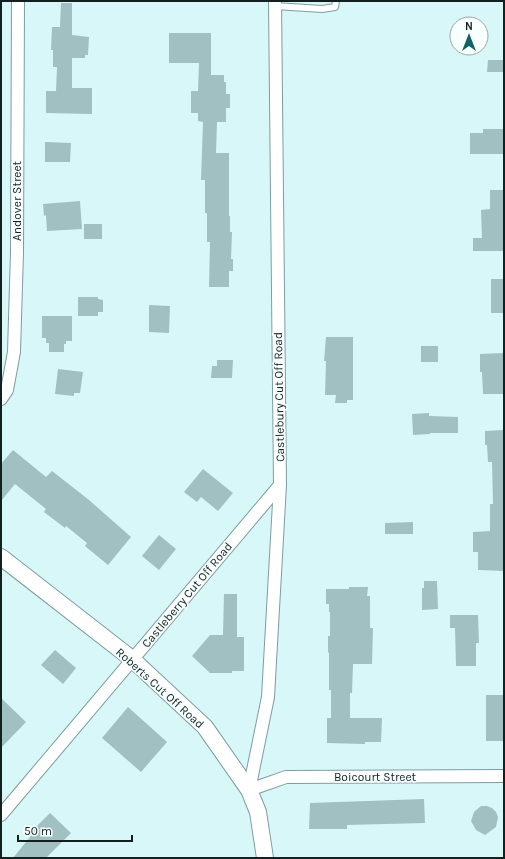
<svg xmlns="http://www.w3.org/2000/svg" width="505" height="859" font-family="Karla,sans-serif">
<rect width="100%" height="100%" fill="#d7f7f8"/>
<path fill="#a1c0c1" d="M61,3H72V35L89,37L88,55H85V58H72V88H92V114L46,113V91H56L57,67H53V50H51L52,27H60Z
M169,33H211V75H224V82H226V94H230V108H226V122H217L216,153H229V216H230V232H232L231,259H233V271H229V287H209L210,242H207V213H205V180H201L203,122L198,121V113H191V91H198L199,63H169Z
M488,60H504V72H487Z
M483,129H504V154H470V133H483Z
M45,142L71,143L70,162H45Z
M490,190H504V251H473V238H482L481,210L490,209Z
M80,201L82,229L47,231L46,215L44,216L43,204Z
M84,224H102V239H84Z
M491,279H504V313H491Z
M78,297H98V299L103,300V312H98V316H78Z
M149,305L170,306L169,333L149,332Z
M42,316H72V341H66V344H64V352H49V343H46V338H42Z
M326,337H353V400H347V403H335L336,395H325L326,361H324Z
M421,346H438V362H421Z
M504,353V394H483L482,372H480V354Z
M217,360H233L232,378H211L212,366H217Z
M58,369L83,372L80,393H74V396L55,394Z
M429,413V416L458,417V433H430V434L413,435L412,414Z
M504,430V571L478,570V552H473V532L490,531V504H493L492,462H488L487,445H485V431Z
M13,450L46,477L52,471L89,500L131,537L108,565L85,546L87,543L66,526L65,528L44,512L46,509L15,484L1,501V464Z
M203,469L233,493L218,511L201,497L197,502L184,492Z
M413,522V534H385V523Z
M159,535L176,549L159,570L142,556Z
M424,581H437L438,609L422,610V588H424Z
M349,587H368L367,596H370V628H373L372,664H353L352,693H350V718H382L381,742H365V744L327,743V718H331V690H329V653L328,652V636H330V612H329V604H326V589H349Z
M224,594H237V637H244V671H232V673H210L192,656L210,635H223Z
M450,615H478L479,643H476V666H456L455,628H450Z
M55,650L76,668L63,684L41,665Z
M486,695H504V741H486Z
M1,698L26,722L1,748Z
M128,707L167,742L141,772L102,738Z
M424,799L425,823L347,825V829H309L310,803Z
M481,806H487L492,808L496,812L498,817L496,827L485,835L476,830L471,821L474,812Z
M50,813L71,833L46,858H13L34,832L33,830Z"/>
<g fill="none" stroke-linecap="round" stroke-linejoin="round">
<g stroke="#7f9d9e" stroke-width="8">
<path id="service" d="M275,6L322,9L335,7L336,1"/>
</g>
<g stroke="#7f9d9e" stroke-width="14">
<path id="minor" d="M1,399L7,390L14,352L17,252L18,1
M249,790L268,697L280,485L275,1
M249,790L286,777L504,776
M1,815L280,485"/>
</g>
<g stroke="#7f9d9e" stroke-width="18">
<path id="tertiary" d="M1,557L132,659L205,727L249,790L258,812L265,858"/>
</g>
<use href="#service" stroke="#fff" stroke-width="6"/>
<use href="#minor" stroke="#fff" stroke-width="12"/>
<use href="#tertiary" stroke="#fff" stroke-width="16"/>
</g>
<g text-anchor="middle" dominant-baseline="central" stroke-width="3.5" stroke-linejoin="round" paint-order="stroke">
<g font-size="12" fill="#142020" stroke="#f8ffff">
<text transform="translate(17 201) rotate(-90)">Andover Street</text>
<text transform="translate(279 397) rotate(-91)">Castlebury Cut Off Road</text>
<text transform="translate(187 595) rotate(-50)">Castleberry Cut Off Road</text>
<text transform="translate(160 688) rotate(42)">Roberts Cut Off Road</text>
<text x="375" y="777">Boicourt Street</text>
</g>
</g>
<rect width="505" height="859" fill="none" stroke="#142020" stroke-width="4"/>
<g transform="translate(469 36)"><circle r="19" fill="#f8ffff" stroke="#9da6a6"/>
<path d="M0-3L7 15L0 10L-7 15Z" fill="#106265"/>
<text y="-6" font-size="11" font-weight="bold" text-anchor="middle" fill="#142020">N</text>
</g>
<path d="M18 835v6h114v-6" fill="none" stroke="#142020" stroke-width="2"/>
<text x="24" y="835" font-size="12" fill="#142020" stroke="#f8ffff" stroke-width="3" paint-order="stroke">50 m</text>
</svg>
